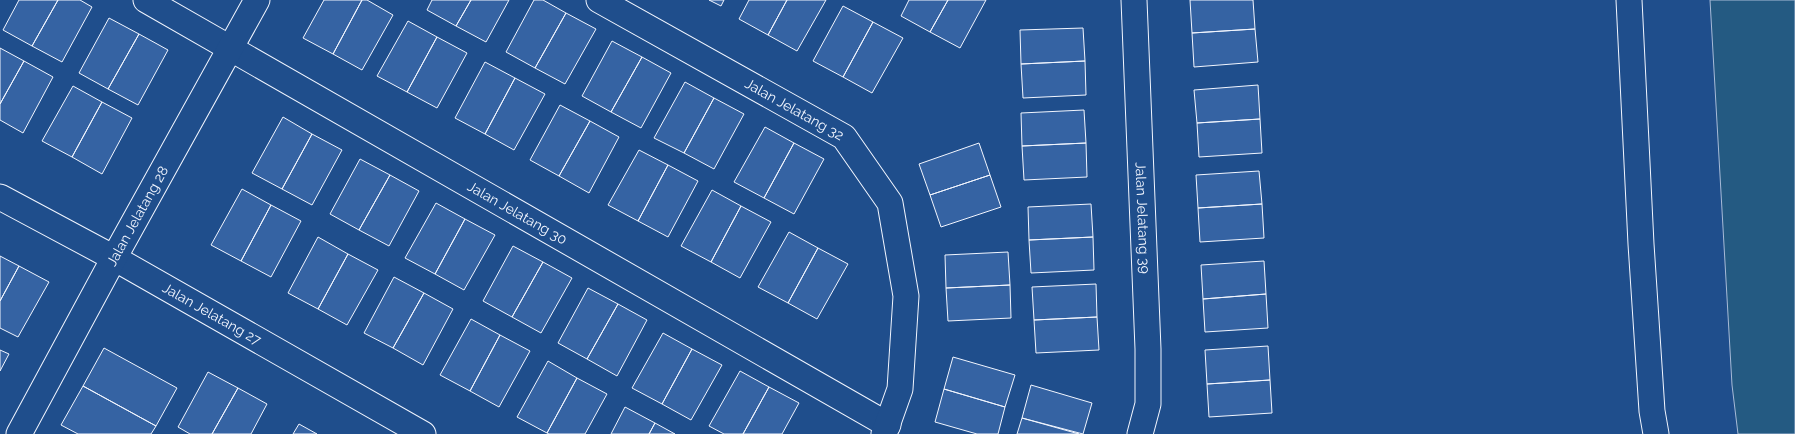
<svg xmlns="http://www.w3.org/2000/svg" width="1795" height="434" font-family="Raleway,sans-serif">
<rect width="100%" height="100%" fill="#1f4e8c"/>
<path fill="#245a82" stroke="#a8bbd7" d="M1710,0H1795V434H1738L1732,385Z"/>
<path fill="#3563a3" stroke="#f2f6ff" d="M19,0H58L32,46L3,30Z
M58,0H80L92,7L62,62L32,46Z
M324,0H362L333,54L303,38Z
M362,0H367L393,15L362,70L333,54Z
M432,0H471L456,26L427,10Z
M471,0H509L486,42L456,26Z
M534,0H543L566,13L535,68L506,52Z
M709,0H724L721,6Z
M749,0H787L768,35L739,19Z
M787,0H826L797,51L768,35Z
M909,0H948L930,32L901,16Z
M948,0H986L960,48L930,32Z
M1190,0H1253L1255,29L1192,33Z
M843,6L873,22L843,77L813,61Z
M566,13L596,29L565,84L535,68Z
M109,18L139,34L108,89L79,73Z
M408,21L437,37L407,92L377,76Z
M873,22L903,38L872,93L843,77Z
M1083,28L1085,61L1021,64L1020,30Z
M1255,29L1258,62L1194,67L1192,33Z
M139,34L168,50L138,105L108,89Z
M437,37L467,53L437,108L407,92Z
M612,41L642,57L611,112L582,96Z
M0,48L24,61L0,104Z
M642,57L671,73L641,128L611,112Z
M24,61L53,77L23,133L0,120V104Z
M1085,61L1086,95L1023,98L1021,64Z
M485,62L515,78L485,134L455,118Z
M515,78L545,94L514,150L485,134Z
M685,82L714,98L684,153L654,138Z
M1258,85L1260,119L1197,123L1194,90Z
M73,86L102,102L72,157L42,141Z
M714,98L744,114L714,169L684,153Z
M102,102L132,118L102,174L72,157Z
M560,105L590,121L559,176L530,160Z
M1084,110L1086,143L1022,146L1021,113Z
M283,117L312,134L282,189L252,173Z
M1260,119L1262,153L1199,157L1197,123Z
M590,121L619,137L589,193L559,176Z
M765,127L794,143L764,198L734,182Z
M312,134L342,150L312,205L282,189Z
M794,143L824,159L794,214L764,198Z
M979,143L990,175L930,195L919,164Z
M1086,143L1087,177L1024,180L1022,146Z
M639,150L668,165L638,221L608,205Z
M360,159L390,175L359,230L330,214Z
M668,165L698,181L668,237L638,221Z
M1259,171L1262,204L1198,208L1196,175Z
M390,175L419,191L389,246L359,230Z
M990,175L1001,207L941,227L930,195Z
M242,189L271,205L241,261L211,245Z
M712,190L741,206L711,262L681,246Z
M436,203L465,219L435,274L405,258Z
M1091,204L1093,237L1029,240L1028,207Z
M1262,204L1264,238L1200,242L1198,208Z
M271,205L301,221L271,277L241,261Z
M741,206L771,222L740,278L711,262Z
M465,219L495,235L464,290L435,274Z
M789,232L818,248L788,303L758,287Z
M318,237L348,254L318,309L288,293Z
M1093,237L1094,270L1031,273L1029,240Z
M513,246L543,262L512,317L483,301Z
M818,248L848,264L817,319L788,303Z
M1008,252L1010,285L946,288L945,255Z
M348,254L378,270L347,325L318,309Z
M0,256L19,266L0,301Z
M1264,261L1266,294L1203,299L1201,265Z
M543,262L572,278L541,333L512,317Z
M19,266L49,282L18,337L0,328V301Z
M394,277L424,293L393,348L364,333Z
M1096,284L1097,317L1034,320L1032,287Z
M1010,285L1011,318L948,321L946,288Z
M588,288L618,304L587,359L558,343Z
M424,293L453,309L423,365L393,348Z
M1266,294L1268,328L1205,332L1203,299Z
M618,304L647,320L617,376L587,359Z
M1097,317L1099,350L1036,353L1034,320Z
M471,319L500,335L470,391L440,375Z
M663,333L692,349L662,404L632,388Z
M500,335L530,351L499,407L470,391Z
M1268,346L1270,380L1207,384L1205,350Z
M104,348L177,388L156,426L83,386Z
M692,349L722,365L691,420L662,404Z
M0,350L9,354L0,371Z
M953,357L1015,375L1005,407L944,389Z
M548,361L577,378L547,433L517,417Z
M740,371L769,387L743,434H724L709,426Z
M208,372L238,388L212,434H190L178,427Z
M577,378L607,394L585,434H549L547,433Z
M1270,380L1272,413L1209,417L1207,384Z
M1031,385L1092,403L1083,434L1022,418Z
M83,386L156,426L151,434H78L61,425Z
M769,387L799,403L782,434H743Z
M238,388L267,404L251,434H212Z
M944,389L1005,407L998,434H977L935,422Z
M625,407L655,423L649,434H611Z
M1022,418L1079,434H1017Z
M655,423L675,434H649Z
M299,424L317,434H293Z"/>
<g fill="none" stroke-linecap="round" stroke-linejoin="round">
<g stroke="#f2f6ff" stroke-width="27">
<g id="street">
<path id="s1" d="M146,0L888,425"/>
<path id="s2" d="M599,0L844,137L890,203L906,296L900,389L884,434"/>
<path id="s3" d="M1134,0L1148,349V404L1140,434"/>
<path d="M1629,0L1641,244L1652,411L1656,434"/>
<path id="s4" d="M0,197L114,258L423,434"/>
<path id="s5" d="M19,434L114,258L257,0"/>
</g>
</g>
<use href="#street" stroke="#1f4e8c" stroke-width="25"/>
</g>
<g text-anchor="middle" dominant-baseline="central" stroke-width="4" stroke-linejoin="round" paint-order="stroke">
<g font-size="14" fill="#f2f6ff" stroke="#1f4e8c">
<text stroke="none"><textPath href="#s2" startOffset="224">Jalan Jelatang 32</textPath></text>
<text stroke="none"><textPath href="#s1" startOffset="428">Jalan Jelatang 30</textPath></text>
<text stroke="none"><textPath href="#s5" startOffset="248">Jalan Jelatang 28</textPath></text>
<text stroke="none"><textPath href="#s3" startOffset="218">Jalan Jelatang 39</textPath></text>
<text stroke="none"><textPath href="#s4" startOffset="242">Jalan Jelatang 27</textPath></text>
</g>
</g>
</svg>
